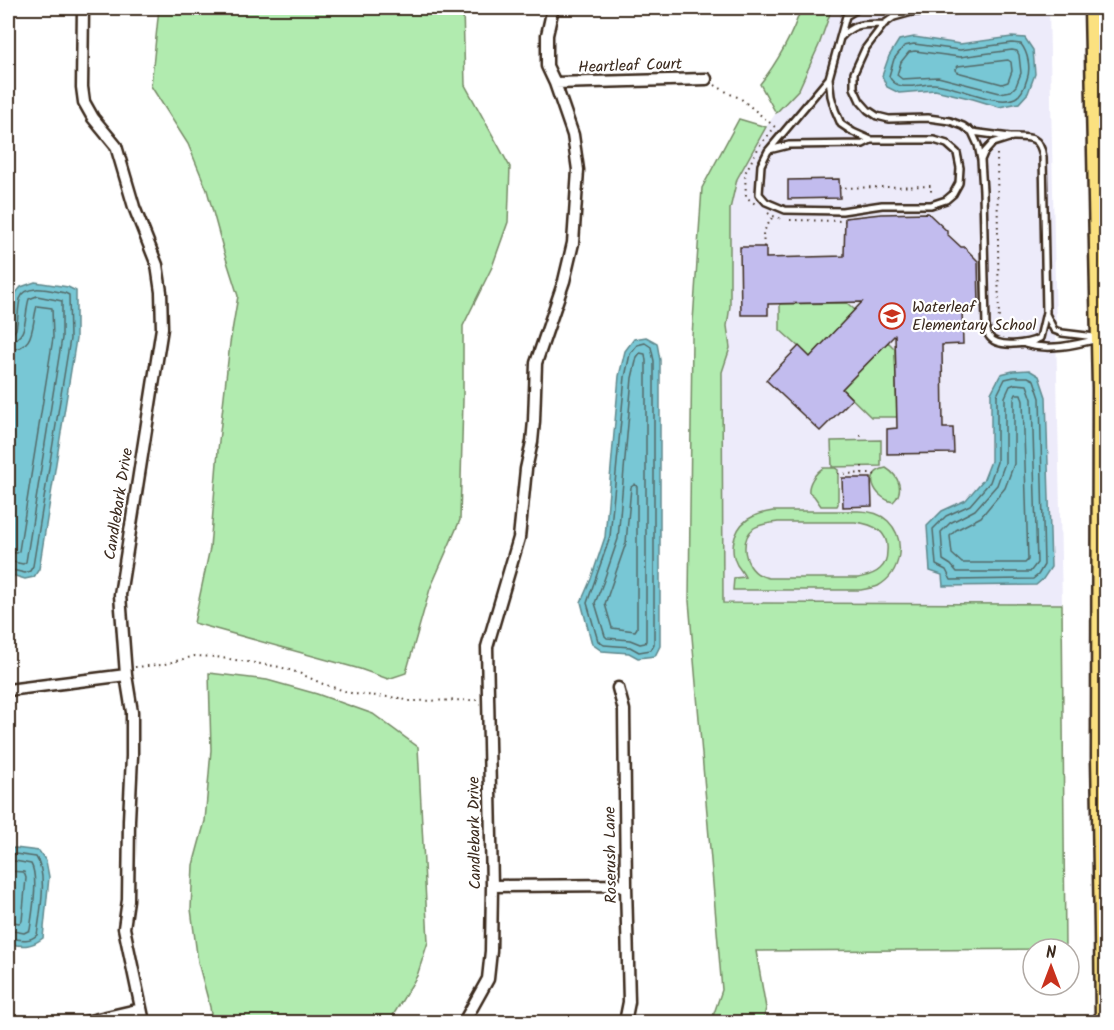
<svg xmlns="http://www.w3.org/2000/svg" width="1114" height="1030" font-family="Kalam,sans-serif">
<rect width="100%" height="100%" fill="#fff"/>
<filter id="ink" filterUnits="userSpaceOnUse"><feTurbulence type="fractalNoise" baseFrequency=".0167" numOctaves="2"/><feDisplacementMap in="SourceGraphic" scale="12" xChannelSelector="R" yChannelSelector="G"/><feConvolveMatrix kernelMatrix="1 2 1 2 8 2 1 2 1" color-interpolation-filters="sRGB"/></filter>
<g filter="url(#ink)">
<path fill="#edebfa" d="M832,8H1049L1062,604L723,603L722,372L730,348L727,326L730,306V209L737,179L766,127L776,113L799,89L819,45Z"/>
<path fill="#b1ebaf" stroke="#768a66" stroke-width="1.5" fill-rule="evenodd" d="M159,8H463L465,85L510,167L508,222L492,267L463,326V399L460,520L430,589L406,673L388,679L360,669L194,623L210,548L218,450L230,343L238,296L224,252L207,190L188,144L151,86Z
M801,8H832L819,45L799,89L776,113L760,84C777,63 793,34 801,8Z
M739,119L766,127L737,179L730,209V306L727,326L730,348L722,372L723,603L1062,604L1065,949L756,951L766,1008L763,1022H711L722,990L689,601L692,336L702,188Z
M847,303L855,310L810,357L780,330V304Z
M888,342L895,349L897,417H871L842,389Z
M881,440V466L832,467L831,441Z
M823,468H835L838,470V504L837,506H821L814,496L809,492C808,484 815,473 823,468Z
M886,468C899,476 905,491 893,502C874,498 862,472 886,468Z
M773,511H858C869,511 880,513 888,521C907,540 901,573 878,586C873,588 866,589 860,590H733L734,578L745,577C743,573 740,569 737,565C728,547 735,524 754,516C760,513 767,512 773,511ZM778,522H855C872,524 889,531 887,551C887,557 885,565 880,569C874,575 866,576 858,578H769C766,577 763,577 760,575C744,567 739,540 754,528C760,524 770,523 778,522Z
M209,673L267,680L317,694L373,714L418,747L428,942L417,976L389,1022H212L210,1007L198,962L191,909L193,865L205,821L211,750Z"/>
<path fill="#78c7d5" stroke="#60888c" stroke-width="1.5" d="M914,37L960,44L1012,37L1025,38L1033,50L1035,74L1028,93L1019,103L999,107L973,99L935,90L899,93L887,87L882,76L889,56L899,40Z
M35,282L68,287L76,291V339L39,569L34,577L25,579L8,574V349L15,294L21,287Z
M646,337L657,343L660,360V646L655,656L638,658L629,653L602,651L592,644L581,602L591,579L605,537L619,376L625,351L634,339Z
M1029,370L1039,376L1046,397L1051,567L1043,579L1036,585L943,586L942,575L930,571L927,526L942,511L966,500L984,479L991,461V393L1001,374L1013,371Z
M15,848L39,851L46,861L49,877L43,938C30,948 23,946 8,944V849Z"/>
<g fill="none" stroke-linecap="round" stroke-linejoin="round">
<path stroke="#536967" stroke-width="1.5" d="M1012,43L1021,44C1028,53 1031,68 1027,79C1025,86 1022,95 1015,98C996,107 956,85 934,84C919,83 897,94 889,76L894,59L904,46L914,44L960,50Z
M1012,50L1017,51L1019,55L1021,73L1016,86L1011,91L1000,93L938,77L902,79L897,75L901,62L909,52L915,51L960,57Z
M1008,60L1011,62L1012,71L1008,82L1002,84L957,72L955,70L958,66Z
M8,334L13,333L16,329C18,320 18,309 20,299C25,282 53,291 65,293L69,295L70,339L33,566L30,571L25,573L8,569
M8,341C29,340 24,314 29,299L37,296L62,301V338L26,562L23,564L8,561
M645,343L651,347L654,361V644L651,650L639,652L630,647L604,645L598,641L587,603L610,537L625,377L630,354L637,345Z
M8,350C36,349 31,326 37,306L52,308L53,338L19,551L17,553L8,552
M640,353L645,354L646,361V641L645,643L640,644L630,640L607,638L605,636L595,603L603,583L618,539L632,378L637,357Z
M1014,377H1028L1034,380L1040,398L1044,565L1038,575L1033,579L951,580L946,570L936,565L933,529L946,516L970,505L990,482L997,462V395L1005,379Z
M1015,384L1027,385L1032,399L1037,563L1030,572H957L951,565L943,560L941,532L950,523L975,510L997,485L1005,463V397L1010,386Z
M1016,394H1021L1023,401L1028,560L1025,563H962L952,554L950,536L956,530L981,517L1005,488L1014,464V399Z
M635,484L637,487V628L635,631L612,628L605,604L626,543L631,487Z
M8,854H15L36,857C48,874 40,914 37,935C28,943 18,939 8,938
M8,862L15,861L31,864C39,877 32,915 30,930L24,933L8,930
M8,871L24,872L26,878L22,921L19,923L8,921"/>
</g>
<path fill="#c2bcee" stroke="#3b2a1e" stroke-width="1.5" d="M839,179L840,198L788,199V180Z
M928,213L947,231V234L961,247H964L978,261L979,306L962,308L963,344L942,345L943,428H953L954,453L887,454V429L897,428L895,335L842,389L852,399L820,431L766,380L799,346L810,357L862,302L768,304V315H741L740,247H766V258L844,256L845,218L881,214Z
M842,478H871L872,506L843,507Z"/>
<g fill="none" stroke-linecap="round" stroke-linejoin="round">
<g stroke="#3b2a1e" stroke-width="10">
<path id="lane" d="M985,8L945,11L912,12L894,17L884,24L865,49L854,73V88L860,101L868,110L877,116L889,119L928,118L950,121L963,126L972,132L1010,137
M841,37C855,22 864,25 884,24
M829,78L768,151L761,165L759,194L766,202L785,210L842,211L882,205H931L946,200L953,194L959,183L960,168L957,153L947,144L934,140H871L853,132L841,124L835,110L831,96L829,78L846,16L859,8
M972,132L978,145L981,160
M1012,137C1030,137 1040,136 1043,157L1046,312L1040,338C1028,344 997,349 989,336C987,333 987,329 986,326L983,191L981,160L984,153L993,143Z
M769,150L789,145L863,144L871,140
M1046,314L1054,330L1062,333L1095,337
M1025,344C1050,351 1074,345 1098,339"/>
</g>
<g stroke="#3b2a1e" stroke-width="15">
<path id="street" d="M83,8L82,87L84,102L93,118L116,146L134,207L157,265L161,292L162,328L120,595L126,675L132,712V756L129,820L128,900L124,928L144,1022
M555,83L706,79
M618,688L624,710L626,885L629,1002L625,1022
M8,690L126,675
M492,886L626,885
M85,1022L141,1009
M464,1022L488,979L491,951L492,886L487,647L519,538L526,469L532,442L534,421L536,363L564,281L573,243L578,170L573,135L555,83L547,66V35L553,8"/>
</g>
<g stroke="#3b2a1e" stroke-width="21">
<path id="primary" d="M1093,8L1101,388L1100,757L1103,929L1104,1022"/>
</g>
<path stroke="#3b2a1e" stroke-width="2" stroke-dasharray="1.5 4.5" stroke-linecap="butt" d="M715,85L730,94L740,98L775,127L760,145L745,173L746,197L758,206
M997,154L999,331
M839,188L931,186V196
M768,213L773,216L782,219
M790,220L845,221
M764,247L763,233L773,216
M861,435V440
M862,466V478
M838,474L872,473L875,475
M135,667L161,665L195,656L216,657L280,667L299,673L323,684L354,694L400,698L408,701L479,700"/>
<use href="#lane" stroke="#fff" stroke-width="5"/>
<use href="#street" stroke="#fff" stroke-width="10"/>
<use href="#primary" stroke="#fbe180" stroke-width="16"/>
</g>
</g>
<defs>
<g id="school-ring" transform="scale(1.35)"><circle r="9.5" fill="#fff" stroke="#c8321e" stroke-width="1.5"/><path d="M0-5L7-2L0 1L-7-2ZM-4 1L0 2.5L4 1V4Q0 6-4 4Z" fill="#c8321e"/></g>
</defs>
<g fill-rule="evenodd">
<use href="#school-ring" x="892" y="316"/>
</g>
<g text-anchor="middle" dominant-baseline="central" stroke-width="4.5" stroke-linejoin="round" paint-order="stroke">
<g font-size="16" fill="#3b2a1e" stroke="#fff">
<text transform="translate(630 66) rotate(-2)">Heartleaf Court</text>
<text transform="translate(119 504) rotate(-81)">Candlebark Drive</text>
<text transform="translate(475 833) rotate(-91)">Candlebark Drive</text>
<text transform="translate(611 855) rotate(-91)">Roserush Lane</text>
</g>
<g font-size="16" fill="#3b2a1e" stroke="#fff" text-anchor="start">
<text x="912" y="307">Waterleaf<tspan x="912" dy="18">Elementary School</tspan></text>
</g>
</g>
<rect width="1114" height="1030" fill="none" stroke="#fff" stroke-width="30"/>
<rect x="15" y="15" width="1084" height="1000" fill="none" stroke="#3b2a1e" stroke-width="2" filter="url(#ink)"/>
<g transform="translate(1051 967)"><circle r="28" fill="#ffffff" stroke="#b1aaa5" stroke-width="1.5"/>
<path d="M0-4.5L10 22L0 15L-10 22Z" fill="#c8321e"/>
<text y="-9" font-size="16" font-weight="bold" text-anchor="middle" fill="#3b2a1e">N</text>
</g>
</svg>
